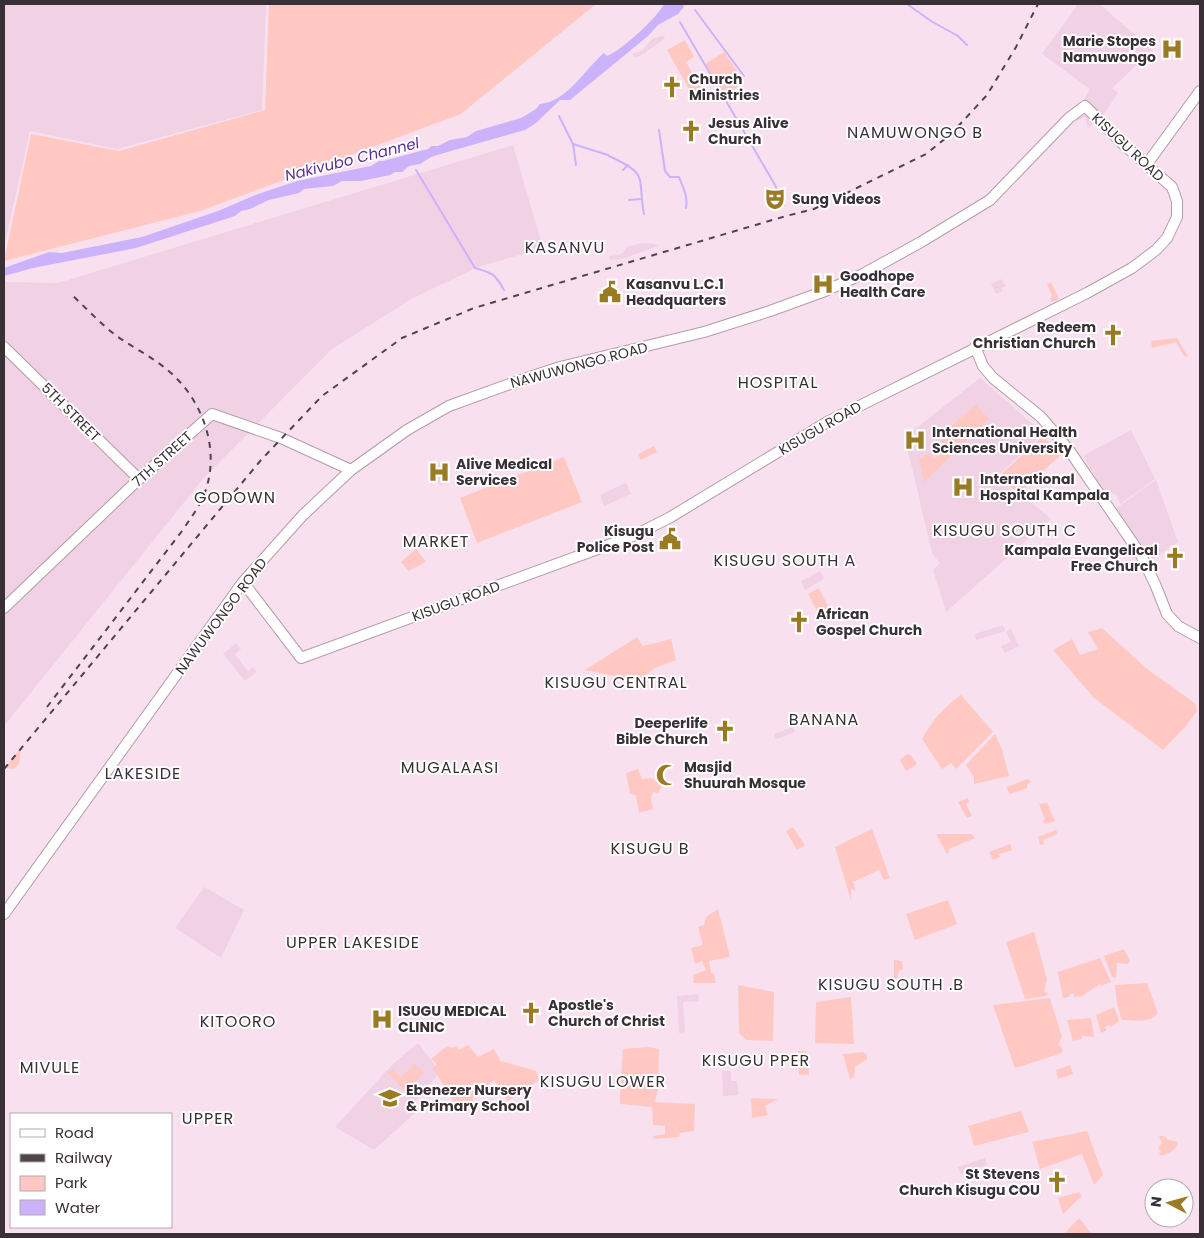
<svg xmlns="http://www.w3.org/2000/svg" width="1204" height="1238" font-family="Poppins,sans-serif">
<rect width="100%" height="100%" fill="#f9e0ee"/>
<path fill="#f1d1e4" d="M4,4H266L262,110L117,149L30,131L4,247Z
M1078,4H1099L1153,50L1112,88L1118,93L1101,118L1088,128L1085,117L1077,121L1068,114L1082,103L1090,89L1042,54Z
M661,36H665L663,40L640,56L635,57L632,54L643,50L652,39Z
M513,145L543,248L478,267L411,299L332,349L202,480L4,726V282L58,283Z
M641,243L655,244L658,246L625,258L610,260L609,256L619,255L624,252L627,247Z
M1001,279L1006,286L1001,288L1003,291L996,294L991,284Z
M980,378L1036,427L1042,435L996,477L1021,497L1026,498L1051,519L946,612L933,570L940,563L932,553L905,438L907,433L919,426Z
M1131,430L1155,479L1120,504L1116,494L1104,492L1083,456Z
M438,462L450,478L440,486L434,478L436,476L430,468Z
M1156,480L1178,542L1153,559L1115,509Z
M626,483L631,494L604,506L600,495Z
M820,571L824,579L805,590L801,581Z
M1003,625L1005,631L976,640L975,634Z
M1011,629L1019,646L1005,653L1001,646L1011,642L1006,631Z
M236,643L241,649L235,654L248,671L253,667L257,672L245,681L223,654Z
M793,727L795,732L776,739L774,734Z
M204,887L244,910L221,958L175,928Z
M698,994L699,1001L683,1002L685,1032L679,1033L677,996Z
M418,1043L440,1072L411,1106L415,1113L374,1150L335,1127L393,1064Z
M722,1071H731V1081H737L738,1095L723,1096Z
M985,1158L987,1165L961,1174L958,1167Z"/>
<path fill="#ffc8c3" d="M269,4H596L461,114L200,211L4,261L31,134L119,151L265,110Z
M685,40L694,57L686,62L705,95L695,100L667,50Z
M724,52L741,77L740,85L725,96L705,64Z
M1051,282L1059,299L1052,302L1050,299L1052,296L1047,284Z
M1177,338L1188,357L1184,356L1176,342L1152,348L1151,341Z
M976,405L989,419L924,482L919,459L928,454L934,459L948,450L938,437Z
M1043,436L1061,455L1019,493L997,478Z
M654,446L657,452L641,460L638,454Z
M564,457L582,502L477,543L460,498Z
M416,549L426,562L408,571L401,562Z
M819,588L830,610L820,616L808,594Z
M1102,628L1146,668L1196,704L1197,711L1186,726L1163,750L1093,697L1053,650L1072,639L1080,655L1098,649L1088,632Z
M637,637L643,646L671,639L676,660L655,668L639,681L585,670Z
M961,695L993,732L956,769L951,763L942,769L922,739C933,719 943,708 961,695Z
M995,734L1002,750L1009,776L974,784V777L966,765Z
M21,747L19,764L14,769L5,768Z
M907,754L911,755L917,764L906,771L900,760Z
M638,769L642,779L651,778L655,781L661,779L663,785L658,793L653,792L651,798L653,809L639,813L636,795L630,794L626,773Z
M1028,779L1031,782L1027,785V788L1010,794L1006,787Z
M968,798L969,802L966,804L972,816L967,818L958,802Z
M1047,803L1055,821L1045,824L1043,820L1045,819L1039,804Z
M793,827L805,845L797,850L786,831Z
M872,829L890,878L884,880L879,870L853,882L856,891L851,889V900L835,847Z
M1056,830L1058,834L1043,840L1044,844L1040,845L1038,837Z
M936,834H972L975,838L949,849V852L947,854Z
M1010,844L1012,850L999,854L1000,857L993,860L989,852Z
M948,900L957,924L915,940L906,914Z
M718,909L730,957L709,961L711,973L714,974L716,983H694L693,975L706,970L702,961L695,964L691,948L703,945L698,927L704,925L706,917Z
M1034,932L1047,979L1044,992L1049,993L1045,996L1025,999L1006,942Z
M1124,949L1130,961L1128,964L1117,963L1116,978L1112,977L1104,956Z
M1100,958L1111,982L1101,986L1100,984L1082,996L1074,997V994H1070L1069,997L1063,998L1058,972Z
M894,960L902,961L903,969L899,970L897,979L894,982Z
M1147,983L1158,1013C1150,1024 1134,1020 1122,1020L1117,1004L1115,985Z
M738,985L774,992L773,1041L746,1040L739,1033Z
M851,997L854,1044L815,1043L816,1002Z
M1050,998L1062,1037L1058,1045L1062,1048L1063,1051L1059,1054L1015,1068L993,1005Z
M1114,1007L1119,1021L1111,1027L1109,1025L1105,1027L1107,1030L1101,1033L1096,1015Z
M1091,1018L1094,1037L1082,1036V1039L1073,1041L1067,1020Z
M468,1045L478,1057L494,1049L501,1061L536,1071L539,1080L508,1101L494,1080L472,1098L476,1106L461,1114L433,1068L437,1064L431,1059L447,1046L453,1048L456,1046L459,1050Z
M648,1047L659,1049L658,1089L655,1102L695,1104L694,1131L680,1133L679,1137L654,1139L653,1136L665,1134V1126L653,1125L652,1107L620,1104V1093L623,1049Z
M798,1051L807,1052L809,1075H799Z
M863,1052L867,1055V1059L855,1067L854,1077L850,1079L843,1054Z
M415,1064L424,1073L405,1091L388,1073L392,1069L401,1077Z
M1070,1065L1073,1074L1058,1079L1056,1070Z
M751,1098L778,1099L765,1106L768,1115L752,1118Z
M1021,1111L1029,1132L974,1146L968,1126Z
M1087,1131L1103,1175L1094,1185L1082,1154L1040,1169L1032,1142Z
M1159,1136H1163L1169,1140L1178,1142C1177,1151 1168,1153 1161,1156L1159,1153L1161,1151L1158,1148L1162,1143Z
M1079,1192L1082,1196L1063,1214L1058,1198Z
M1079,1218L1092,1234H1064Z"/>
<path fill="#ccb2fb" d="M664,4H683L684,7L678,14L658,25L648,36L570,100H560L536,123L525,130L444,153L431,157L420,164L409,166L402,172H395L390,175L361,181H342L333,186L304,189L299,193L269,200L250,209L241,211L235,216L136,248L33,268L4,276V268L49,252L62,253L142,237L218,211L258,194L297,181L371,166L379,161H383L428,149L431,146H438L450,140L467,137L476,131L521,118L536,109L540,104C568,101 584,70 604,53L607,56C622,50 657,18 664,4Z"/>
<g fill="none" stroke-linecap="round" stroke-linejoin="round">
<path stroke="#ccb2fb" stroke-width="2" d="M907,4L931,21L958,36L967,45
M695,10L744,76
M680,22L775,185L784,205
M559,116L573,144L608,155
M659,130L665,171L670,177H679C683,188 688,196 686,208
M573,144L576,165
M609,156C650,175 637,176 644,214
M416,170L475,268C493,273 495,274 504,290
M623,170L628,165
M629,200L641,199"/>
<g stroke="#b39ca9" stroke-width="12">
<path id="secondary" d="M1147,164L1200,91
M4,347L139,479
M975,347L983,366L993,378L1041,417L1069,450L1141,555L1155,584L1167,614L1178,626L1200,638
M4,608L139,479L212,414L281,438L351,470
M4,914L243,582L303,515L351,470L407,430L449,406L515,382L560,367L704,332L770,311L825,291L863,274L921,242L990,200L1069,118L1085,106L1123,144L1172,187L1177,201V217L1167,238L1156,250L1132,268L1087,293L829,421L669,518L633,536L301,658L243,582"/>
</g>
<use href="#secondary" stroke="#fff" stroke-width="10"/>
<path stroke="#4e444a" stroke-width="2" stroke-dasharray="6 6" stroke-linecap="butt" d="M47,707L182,531C188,522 194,514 199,505C225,459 205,399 165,368C149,355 130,346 114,334C99,322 86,308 72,295
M4,769L261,460L322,396L402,338L474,308L786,216L814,209L926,154L951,134L987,95L1016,47L1038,4"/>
</g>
<defs>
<g id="hospital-bare" transform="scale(1.725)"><path d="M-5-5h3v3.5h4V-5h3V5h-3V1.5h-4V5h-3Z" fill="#9a7b24" stroke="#fff" stroke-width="2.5" paint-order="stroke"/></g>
<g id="church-bare" transform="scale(1.725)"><path d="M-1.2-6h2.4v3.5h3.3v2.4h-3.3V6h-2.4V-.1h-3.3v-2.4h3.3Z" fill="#9a7b24" stroke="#fff" stroke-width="2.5" paint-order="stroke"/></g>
<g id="theatre-bare" transform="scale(1.725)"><path d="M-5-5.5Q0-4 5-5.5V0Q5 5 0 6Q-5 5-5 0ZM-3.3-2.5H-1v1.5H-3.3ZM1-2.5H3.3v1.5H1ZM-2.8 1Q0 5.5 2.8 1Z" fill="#9a7b24" stroke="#fff" stroke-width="2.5" paint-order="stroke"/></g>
<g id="civic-bare" transform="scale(1.725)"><path d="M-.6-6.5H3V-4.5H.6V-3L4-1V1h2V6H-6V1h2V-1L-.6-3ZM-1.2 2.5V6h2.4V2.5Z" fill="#9a7b24" stroke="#fff" stroke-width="2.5" paint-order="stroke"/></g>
<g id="mosque-bare" transform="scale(1.725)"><path d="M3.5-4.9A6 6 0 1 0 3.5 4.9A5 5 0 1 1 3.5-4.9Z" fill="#9a7b24" stroke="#fff" stroke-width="2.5" paint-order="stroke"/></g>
<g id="school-bare" transform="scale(1.725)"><path d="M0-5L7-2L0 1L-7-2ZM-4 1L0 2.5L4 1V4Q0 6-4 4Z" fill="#9a7b24" stroke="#fff" stroke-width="2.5" paint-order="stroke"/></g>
</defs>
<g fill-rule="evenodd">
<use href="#hospital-bare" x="1172" y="49"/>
<use href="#church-bare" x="672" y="87"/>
<use href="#church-bare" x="691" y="131"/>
<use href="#theatre-bare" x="775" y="199"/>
<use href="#hospital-bare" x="823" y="284"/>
<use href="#civic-bare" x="610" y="292"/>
<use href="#church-bare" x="1113" y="335"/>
<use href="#hospital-bare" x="915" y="440"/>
<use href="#hospital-bare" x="439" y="472"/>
<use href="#hospital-bare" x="963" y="487"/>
<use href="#civic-bare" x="670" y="539"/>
<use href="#church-bare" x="1175" y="558"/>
<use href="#church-bare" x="799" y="622"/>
<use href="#church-bare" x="725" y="731"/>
<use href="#mosque-bare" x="667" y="775"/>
<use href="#church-bare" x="531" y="1013"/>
<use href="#hospital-bare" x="382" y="1019"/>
<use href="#school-bare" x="390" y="1098"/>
<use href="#church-bare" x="1057" y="1182"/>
</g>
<g text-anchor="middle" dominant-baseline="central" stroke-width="4" stroke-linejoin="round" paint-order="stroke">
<g font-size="14" font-weight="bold" fill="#393035" stroke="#fff" text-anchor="start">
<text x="1156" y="41" text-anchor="end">Marie Stopes<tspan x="1156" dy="16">Namuwongo</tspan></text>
<text x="689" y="79">Church<tspan x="689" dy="16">Ministries</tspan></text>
<text x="708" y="123">Jesus Alive<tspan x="708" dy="16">Church</tspan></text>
<text x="792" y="199">Sung Videos</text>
<text x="840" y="276">Goodhope<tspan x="840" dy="16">Health Care</tspan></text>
<text x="626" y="284">Kasanvu L.C.1<tspan x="626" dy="16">Headquarters</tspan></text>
<text x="1096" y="327" text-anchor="end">Redeem<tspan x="1096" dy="16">Christian Church</tspan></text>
<text x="932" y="432">International Health<tspan x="932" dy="16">Sciences University</tspan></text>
<text x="456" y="464">Alive Medical<tspan x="456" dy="16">Services</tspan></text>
<text x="980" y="479">International<tspan x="980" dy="16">Hospital Kampala</tspan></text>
<text x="654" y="531" text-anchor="end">Kisugu<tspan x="654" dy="16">Police Post</tspan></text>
<text x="1158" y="550" text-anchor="end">Kampala Evangelical<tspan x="1158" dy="16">Free Church</tspan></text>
<text x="816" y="614">African<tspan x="816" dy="16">Gospel Church</tspan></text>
<text x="708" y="723" text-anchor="end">Deeperlife<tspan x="708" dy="16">Bible Church</tspan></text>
<text x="684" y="767">Masjid<tspan x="684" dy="16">Shuurah Mosque</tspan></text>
<text x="548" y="1005">Apostle's<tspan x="548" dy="16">Church of Christ</tspan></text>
<text x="398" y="1011">ISUGU MEDICAL<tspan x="398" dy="16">CLINIC</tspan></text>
<text x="406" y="1090">Ebenezer Nursery<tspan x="406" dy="16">&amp; Primary School</tspan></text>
<text x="1040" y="1174" text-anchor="end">St Stevens<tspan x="1040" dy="16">Church Kisugu COU</tspan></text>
</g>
<g font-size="14" fill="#393035" stroke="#fff">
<text transform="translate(1128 147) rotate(43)">KISUGU ROAD</text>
<text transform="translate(579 365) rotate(-15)">NAWUWONGO ROAD</text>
<text transform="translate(71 412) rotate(45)">5TH STREET</text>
<text transform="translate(820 428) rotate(-30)">KISUGU ROAD</text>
<text transform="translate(162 459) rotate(-42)">7TH STREET</text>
<text transform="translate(456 601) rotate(-20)">KISUGU ROAD</text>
<text transform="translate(221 616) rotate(-53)">NAWUWONGO ROAD</text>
</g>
<g font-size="15" font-style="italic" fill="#5d2f95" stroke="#fff">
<text transform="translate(352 159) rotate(-14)">Nakivubo Channel</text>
</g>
<g font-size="16" letter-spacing="1" fill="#393035" stroke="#fff">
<text x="915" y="132">NAMUWONGO B</text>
<text x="565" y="247">KASANVU</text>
<text x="778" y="382">HOSPITAL</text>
<text x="235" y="497">GODOWN</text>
<text x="1005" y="530">KISUGU SOUTH C</text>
<text x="436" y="541">MARKET</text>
<text x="785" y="560">KISUGU SOUTH A</text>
<text x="616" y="682">KISUGU CENTRAL</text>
<text x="824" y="719">BANANA</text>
<text x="450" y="767">MUGALAASI</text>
<text x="143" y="773">LAKESIDE</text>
<text x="650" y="848">KISUGU B</text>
<text x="353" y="942">UPPER LAKESIDE</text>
<text x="891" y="984">KISUGU SOUTH .B</text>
<text x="238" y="1021">KITOORO</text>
<text x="756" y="1060">KISUGU PPER</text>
<text x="50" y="1067">MIVULE</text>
<text x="603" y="1081">KISUGU LOWER</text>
<text x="208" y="1118">UPPER</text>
</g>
</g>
<rect width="1204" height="1238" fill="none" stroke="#393035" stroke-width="10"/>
<rect x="10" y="1113" width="162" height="115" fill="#ffffff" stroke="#b0acae"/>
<rect x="20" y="1129" width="25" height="8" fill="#ffffff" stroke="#b0acae"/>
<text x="55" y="1138" font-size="15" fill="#393035">Road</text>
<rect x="20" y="1154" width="25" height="8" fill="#4e444a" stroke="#b0acae"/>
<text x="55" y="1163" font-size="15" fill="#393035">Railway</text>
<rect x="20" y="1176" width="25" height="15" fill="#ffc8c3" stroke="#b0acae"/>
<text x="55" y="1188" font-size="15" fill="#393035">Park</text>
<rect x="20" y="1200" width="25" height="15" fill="#ccb2fb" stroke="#b0acae"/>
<text x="55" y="1213" font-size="15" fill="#393035">Water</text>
<g transform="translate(1169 1203) rotate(276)"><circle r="24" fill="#ffffff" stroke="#b0acae"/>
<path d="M0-4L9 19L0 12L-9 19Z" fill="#9a7b24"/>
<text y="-8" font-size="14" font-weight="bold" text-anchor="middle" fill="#393035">N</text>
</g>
</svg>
